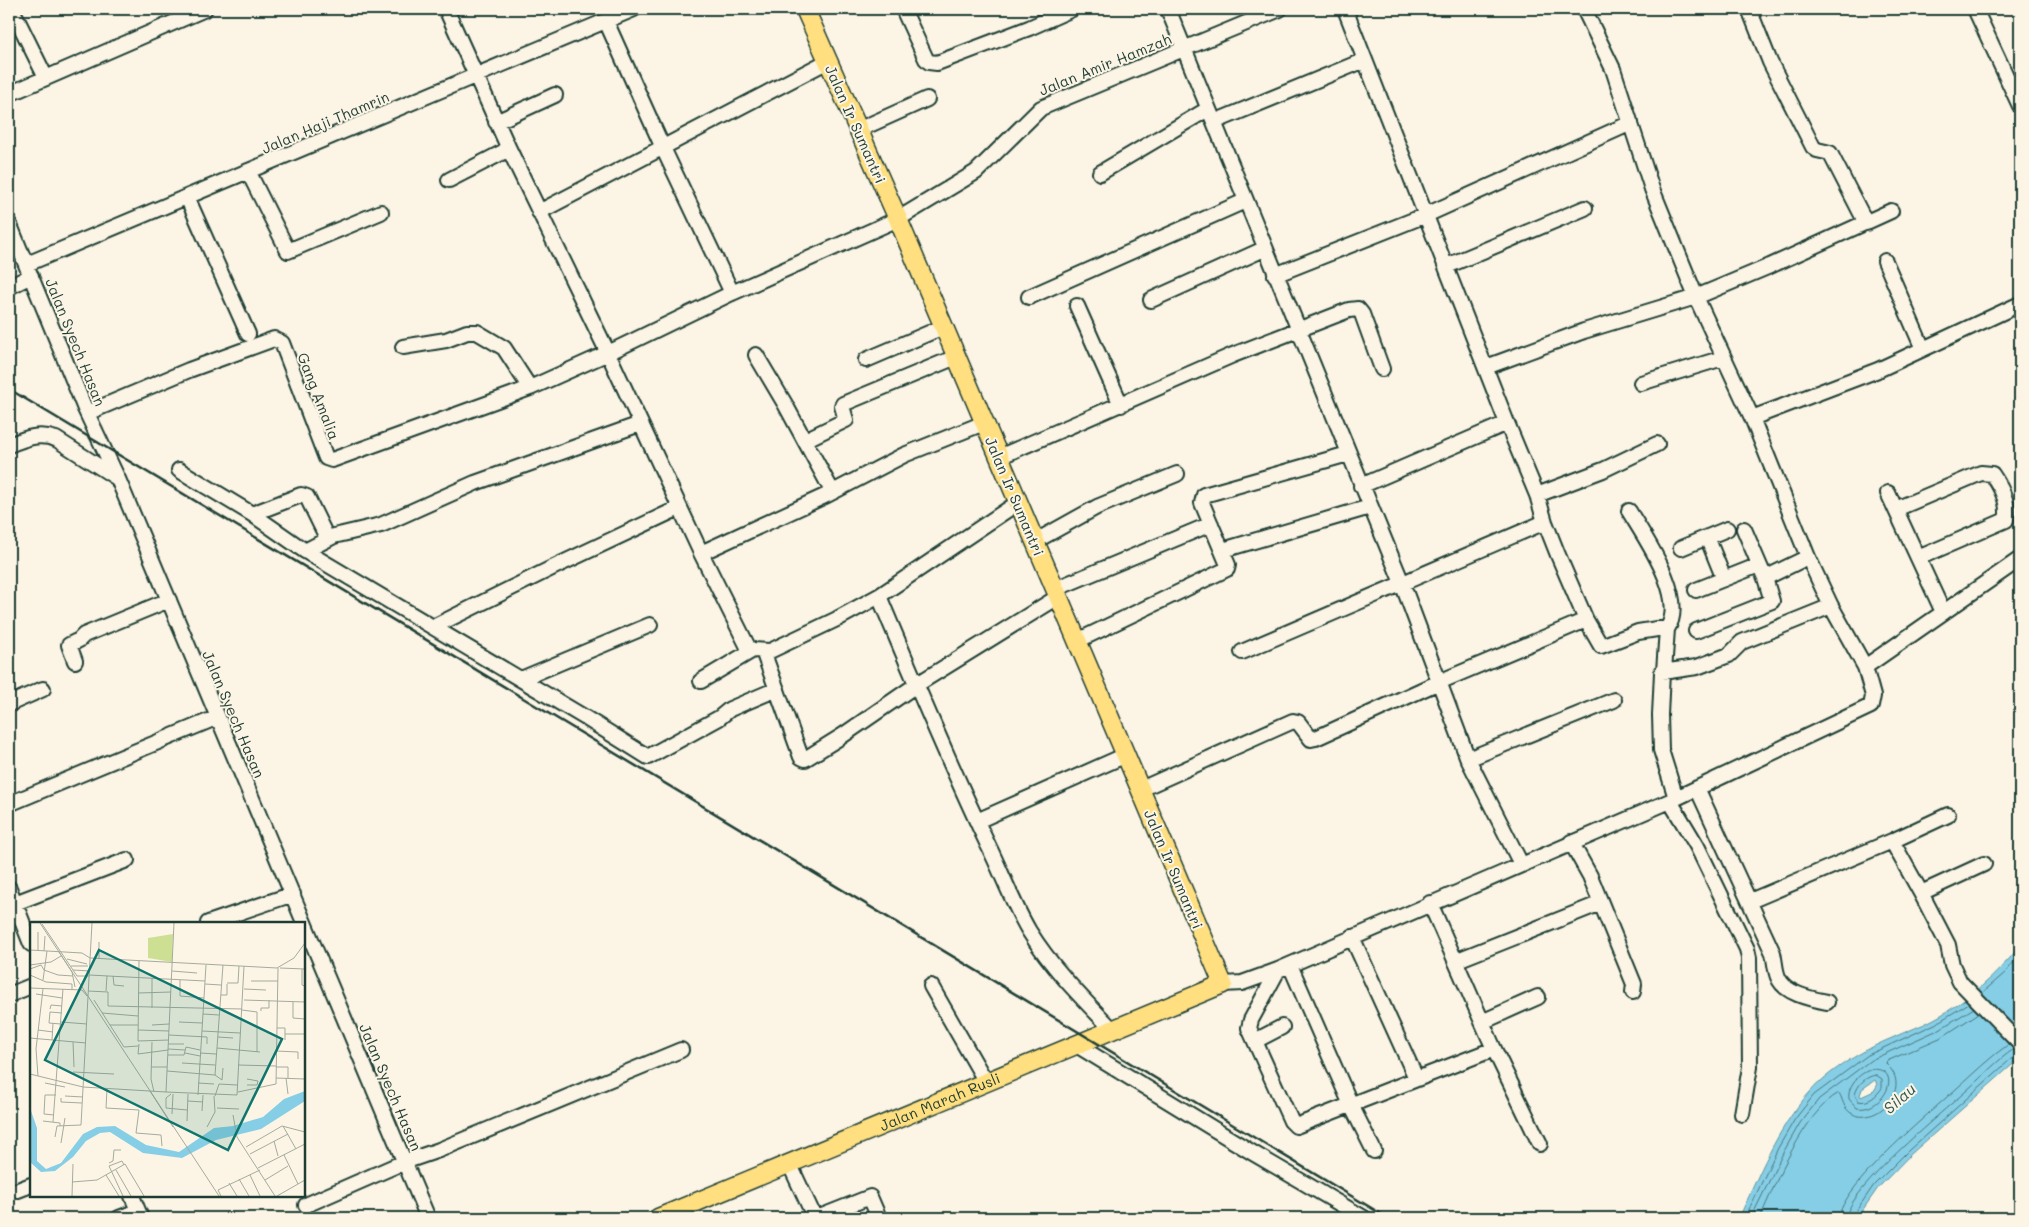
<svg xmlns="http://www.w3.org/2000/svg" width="2029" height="1227" font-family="Mali,sans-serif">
<rect width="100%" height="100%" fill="#fcf5e5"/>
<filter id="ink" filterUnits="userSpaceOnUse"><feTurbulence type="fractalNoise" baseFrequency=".02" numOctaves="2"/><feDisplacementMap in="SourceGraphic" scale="10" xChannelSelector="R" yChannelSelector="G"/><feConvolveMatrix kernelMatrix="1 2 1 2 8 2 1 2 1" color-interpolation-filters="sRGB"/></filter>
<g filter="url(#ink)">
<path fill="#86cee6" stroke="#5d949f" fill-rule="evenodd" d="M2020,946V1058L1912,1153L1878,1188L1857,1218H1739C1759,1175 1777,1128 1810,1092C1829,1070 1865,1049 1892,1038C1906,1031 1920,1027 1934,1019C1968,1001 1996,976 2020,946ZM1875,1080L1878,1084L1874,1091L1861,1097L1860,1095L1862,1089Z"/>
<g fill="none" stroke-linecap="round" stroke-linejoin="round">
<path stroke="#48777b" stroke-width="1" d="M1982,993L2006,972L2020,954
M1873,1069C1905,1069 1883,1113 1857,1108L1849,1099C1847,1085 1860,1072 1873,1069Z
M1876,1075L1882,1079V1088C1877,1095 1869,1104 1858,1101L1855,1095C1857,1085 1866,1076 1876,1075Z
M1745,1218L1778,1148L1795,1119L1814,1095L1868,1055L1935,1024L1969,1003
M1751,1218L1784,1151L1800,1123L1819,1099L1871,1060L1938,1030L1974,1008
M1760,1218C1775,1184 1805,1111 1839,1093C1843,1099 1843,1108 1851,1113C1874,1128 1915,1089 1886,1064L1887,1061L1942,1037L1979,1013
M1839,1218C1840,1187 1931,1112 1956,1089C1973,1074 1990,1057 2009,1044
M1846,1218C1848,1190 1941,1113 1965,1092C1981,1078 1996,1061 2014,1049
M1853,1218L1854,1214L1874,1185L1909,1150L2011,1059L2020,1055"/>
<g stroke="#1f3d34" stroke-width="18">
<path id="minor" d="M12,9L46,78
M446,9L509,149L608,353L701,553L748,647L753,650L770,651L837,619L879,596L1019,502
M903,9L926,59L929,62L937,63L1029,28L1072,9
M1168,9L1402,583L1468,759L1521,864
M1749,9L1770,62L1813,147L1817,150L1830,153L1866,223
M1975,9L2020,106
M606,21L663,148L732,293
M9,94L205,9
M496,122L555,95
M1214,122L1365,60
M858,130L927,99
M248,171L288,251L381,212
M1100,173L1208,109
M449,180L509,149
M187,197L248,334
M539,212L828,61
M9,223L85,409L118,479L428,1218
M1885,261L1923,349
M27,264L634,9
M1447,266L1585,208
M1275,275L1426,215L1631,123
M9,287L31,276
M1029,297L1245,201
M1151,300L1264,249
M1077,306L1121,405
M403,347L446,340L467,332H477L504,348L530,388
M756,355L785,404L832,491
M866,360L943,327
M1486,367L1584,331L1696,297L1770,266L1891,211
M1641,383L1723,358
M87,413L189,370L274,339L282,343L326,458L332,460L530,388L608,353L732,293L898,219L976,172L1041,108L1280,9
M1752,418L1878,370L2020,304
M805,440L846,420L842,406L843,404L956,357
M9,445C26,438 38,433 56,439L117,478
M999,457L1233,355L1349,310L1358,309L1362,314L1382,369
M179,470L252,514L305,551L584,717L648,757L719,718L730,709L777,689
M1361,486L1507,423
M1888,493L1943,612
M1537,495L1603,470L1657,444
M1896,509L1981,473L1992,474C2001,487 2010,505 2006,520L1918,558
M252,514L301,495L307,497L327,538
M1707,537L1724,579
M1034,542L1097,507L1177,474
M1681,548L1727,529
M1223,550L1370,507
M305,551L334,536L381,525L475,483L640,424
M701,553L827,495L904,455L984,423
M1765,578L1808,557
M1055,589L1211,524
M1696,590L1759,565
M879,596C914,680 949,763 988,845C1002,873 1013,904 1029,931C1052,968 1082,998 1112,1029
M1586,620L1601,646L1638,632L1657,629H1667C1688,598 1645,538 1629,511
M433,627L554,567L679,508
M1696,631L1772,601L1765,578L1744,529
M1077,641L1227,569L1228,565L1202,503L1204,495L1348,454
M763,651L801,757L805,759L842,736L916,685L1058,597
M1242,652L1545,522
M75,661L69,645L79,640L84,635L169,600
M1865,667L2020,559
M1664,671L1667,629
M521,679L650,625
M701,681L753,650
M9,704L43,689
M1468,759L1614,700
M1697,788L1773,953C1775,961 1775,970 1778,977C1784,994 1812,999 1827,1002
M1141,789L1293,721L1298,722L1311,739L1316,738L1439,682L1586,620L1558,555L1545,522L1537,495L1507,423L1345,9
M1676,798L1661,750L1660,715L1662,672L1697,667L1729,655L1742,642L1831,606
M1670,801L1697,846L1747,949L1749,958L1750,1067L1742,1114
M9,804L218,717
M977,821L1126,755
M1892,841L1921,893L1984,864
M1571,842L1590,876L1634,984L1633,992
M9,888L31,944
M1921,893L1948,945L1952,965L1960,982L2020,1044
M1750,901L1892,841L1948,815
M15,903L127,860
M1430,903L1494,1049L1540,1144
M208,923L293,894
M1352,937L1416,1078
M1455,961L1601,903
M1290,965L1351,1105L1374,1151
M1278,970L1251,1020L1249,1028L1291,1121L1296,1126L1494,1049
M1223,984L1242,983L1278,970L1670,801L1871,706L1873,696L1865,667L1831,606L1808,557L1752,418L1696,297L1652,189L1613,69L1584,9
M931,986L986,1082
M9,995L31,986
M1482,1022L1538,997
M1255,1041L1282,1027
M1075,1044L1253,1153L1364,1218
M790,1165L812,1212L820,1218
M18,1190L31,1185
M132,1196L141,1218
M306,1205L404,1162L439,1150L681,1050
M119,1218L138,1211
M817,1218L870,1197L879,1218"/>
</g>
<g stroke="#1f3d34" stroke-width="21">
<g id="major">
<path id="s1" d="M658,1218L1223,984L898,219L805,9"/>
</g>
</g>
<use href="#minor" stroke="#fcf5e5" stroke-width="14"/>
<use href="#major" stroke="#ffdf80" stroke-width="18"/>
<path stroke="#1f3d34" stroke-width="2.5" d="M9,389L1388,1218"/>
</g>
</g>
<g text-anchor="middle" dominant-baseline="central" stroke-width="4" stroke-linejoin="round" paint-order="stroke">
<g font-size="15" fill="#1f3d34" stroke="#fcf5e5">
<text transform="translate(1105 64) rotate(-22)">Jalan Amir Hamzah</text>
<text transform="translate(325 122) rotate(-23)">Jalan Haji Thamrin</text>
<text transform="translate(856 124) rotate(66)">Jalan Ir Sumantri</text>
<text transform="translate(76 342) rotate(68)">Jalan Syech Hasan</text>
<text transform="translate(319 396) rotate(69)">Gang Amalia</text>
<text transform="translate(1015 496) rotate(67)">Jalan Ir Sumantri</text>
<text transform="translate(234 714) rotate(67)">Jalan Syech Hasan</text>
<text transform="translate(1174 869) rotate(67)">Jalan Ir Sumantri</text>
<text transform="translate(391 1087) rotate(67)">Jalan Syech Hasan</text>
<text stroke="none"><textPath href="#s1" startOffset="305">Jalan Marah Rusli</textPath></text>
</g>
<g font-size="16" font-style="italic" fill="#345a58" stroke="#fcf5e5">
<text transform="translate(1899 1098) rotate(-41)">Silau</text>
</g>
</g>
<g transform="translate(30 922)">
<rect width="275" height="275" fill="#fcf5e5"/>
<path d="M143,12L142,40L118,36V16Z" fill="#cddf93"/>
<path d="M275,169V179L231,207L186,218L152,236L113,231L80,210L70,211L56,219L43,235L25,249L11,250L0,240V186L7,206V239L16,247L31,241L53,212L67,205L85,204L116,223L149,230L184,206L203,204L233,195L254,177Z" fill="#86cee6"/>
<path fill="none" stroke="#a4ab9e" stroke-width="1" d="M10,1L189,274M12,2L47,54H59M0,28L52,31L60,36L247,46L264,36L275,21M8,28V10M14,29L15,14M29,30L42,50L45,65M37,37L57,42M69,37V20M109,39L108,119L139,118M0,43L21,40L31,34M41,44H58M250,46L275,47M0,47L11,43L14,48L28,53L43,54M272,47V63L275,64M43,48L60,49M142,49L167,51M0,53L16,60L42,62V68M59,53L175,59M83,54L84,63L94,64M13,58L17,29M150,58V74L174,76M221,59H248M197,61H208L209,44M175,62L191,63M0,66L52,68L57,74M214,67L236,68M58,69L78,70V84L212,87M76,69L77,54M108,71L141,70M6,72L32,76M191,73H197V62M64,78L94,125L108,124M214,78L275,80M263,80V96L275,97M122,86V56M20,87L21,83L32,84M212,88L227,90V130M231,89V86H239V78M72,91L108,94M173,92L189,93M31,100L57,102M149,100L172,101M31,102L19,101L20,90L32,91M80,103H108M122,103L139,102M247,106H255V118M8,108L23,110M108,108L139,109M172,109L210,111M255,112H275M139,113L177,115V122M188,115L203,116M0,116L56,121M22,118L23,101M43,120L44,145M122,120L121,157L124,170M109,122L108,132L138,128M138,122H154M187,126L230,130M138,127L155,128M246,129L268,130V137M155,131L170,134M170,131L186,132M138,133H154L156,125L170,128M152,141L185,143M208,143L246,144M121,145H137M246,145H258V156M137,149L185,153L193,43M43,150L84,152M0,152L53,165L136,170L144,1M185,153L192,158L193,146M8,154L6,127L13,67M246,156L275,157M256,156L258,172M15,161L35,165M168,161L184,162M217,163H227L228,159L217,157M77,167L76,186L109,188L106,211L131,213L132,224M120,169L143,205M136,170L207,173L214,44M208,170L246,162L248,46M141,172L136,176V186L157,188M168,173L176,43M35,174L53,175M185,174L189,162L207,163M31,176V180L52,181M158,179L173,180M187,186L209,187M172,189L173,173M142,192L143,172M24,193L14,192L15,173H26M203,193L207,215L245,274M13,199L30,201V204M157,199L158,172M23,200L33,67M253,204L266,227M177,205L185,190L184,174M25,215L27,204L51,203L62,1M244,219L248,234M31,221L35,196M216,225L252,204L275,210M220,232L258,212M254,233L268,262M79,241L83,239L84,228H91M228,246L275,222M86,248L101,274M76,253L89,274M220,253L230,274M209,257L219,274M235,258L258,244M42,260L67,258L95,242L114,274M199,261L207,274M42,274L43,242M93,274L79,244L92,239L94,243M191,274L188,268L230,248M247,274L275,258"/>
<path fill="#0f766e" fill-opacity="0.15" stroke="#0f766e" stroke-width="2.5" d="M69,28L252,117L198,228L15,138Z"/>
<rect width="275" height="275" fill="none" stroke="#1f3d34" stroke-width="2.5"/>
</g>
<rect width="2029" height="1227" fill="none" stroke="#fcf5e5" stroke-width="30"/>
<rect x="15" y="15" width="1999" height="1197" fill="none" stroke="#1f3d34" stroke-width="2" filter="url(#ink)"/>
</svg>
